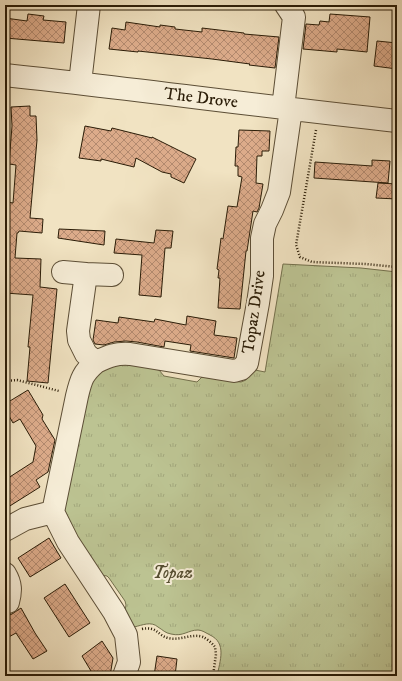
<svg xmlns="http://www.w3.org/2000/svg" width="402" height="681" font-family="'IM FELL DW Pica',serif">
<defs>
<pattern id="park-tufts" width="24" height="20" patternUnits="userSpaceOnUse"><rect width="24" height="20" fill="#bcc392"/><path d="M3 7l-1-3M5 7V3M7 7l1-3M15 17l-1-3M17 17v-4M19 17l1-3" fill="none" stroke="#a2a77c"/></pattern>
<pattern id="building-cross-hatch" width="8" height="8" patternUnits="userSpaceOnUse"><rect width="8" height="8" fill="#dcab8a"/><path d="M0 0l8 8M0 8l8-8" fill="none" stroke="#b38a6f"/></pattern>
</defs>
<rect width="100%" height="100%" fill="#f1e3c2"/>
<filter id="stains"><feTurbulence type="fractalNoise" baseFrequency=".005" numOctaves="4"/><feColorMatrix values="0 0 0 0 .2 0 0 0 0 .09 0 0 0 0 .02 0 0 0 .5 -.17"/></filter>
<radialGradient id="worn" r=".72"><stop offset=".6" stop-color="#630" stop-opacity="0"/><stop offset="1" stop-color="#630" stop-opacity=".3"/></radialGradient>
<path fill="url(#park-tufts)" stroke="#73704c" d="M283,264L361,268L397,272V676H217C220,661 227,643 210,635C206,633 202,630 198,630C188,630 183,637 171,634C165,633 163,630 158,627C151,621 143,625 134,627L125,611L126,605L125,601L109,578L107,576L101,575L71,537L62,511L85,386L106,364L154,365L155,369L159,370L164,376L197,382L202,377L241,382L246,380L255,370L265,372Z"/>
<path fill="url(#building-cross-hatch)" stroke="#2a1c07" d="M28,14L44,16L43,20L66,22L64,43L5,38V18L27,21Z
M330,14L370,17L367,52L337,49V52L303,49L306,24L319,25L320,21L329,22Z
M126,22L160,27V25L175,27V29L202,32V28L244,33V34L279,37L275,68L249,65L250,64L212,59L138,51V52L109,49L112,28L125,30Z
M377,41L397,43V69L374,66Z
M30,106V116H36L37,140L30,218L43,219L42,233L19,231L18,233H17L15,258L41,259L40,287L57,289L48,383L27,381L30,347H28L33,295L5,293L6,265H5V216L7,202L13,203L16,165L9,164L12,126L11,107Z
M85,126L111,131L112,128L152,138V137L196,159L184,183L171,177V174L162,172L136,158L134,167L101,159V161L79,158Z
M239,130L270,131L269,151H262V156H257L256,183L263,184L259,208L257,212L253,211L247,251H246L240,309L218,308L220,278H218L219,270L217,269L221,238L223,239L228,206L237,207L242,177L238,176V166H235L236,147H238Z
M372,160L390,161L388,183L314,178L315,162L372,166Z
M378,183L397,184V199L376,198Z
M59,229L105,231L104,245L58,238Z
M156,230L173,231L171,248H165L161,297L139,295L142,255L114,253L116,239L154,243Z
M187,316L216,321L214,335L237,338L234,358L190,351L191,345L165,341L164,347L137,342L126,341L114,342L104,345L95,344L93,340L96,320L118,323L119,317L154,322L155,319L186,325Z
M28,390L43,415L42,419L55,440L48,472L36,480L40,487L5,509V480L33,462L36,446L20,419L13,423L5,409V404Z
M49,538L61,558L30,577L18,558Z
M65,584L90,623L69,637L44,598Z
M21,608L35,633L47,651L33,659L16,633L5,639V617L12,614Z
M102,641L113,658L110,676H94L82,656Z
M157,656L177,659L175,676H154Z"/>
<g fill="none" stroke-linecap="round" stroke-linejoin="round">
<g stroke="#5c4e36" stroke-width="24">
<path id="minor" d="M5,75C136,89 266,107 397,121
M80,83L89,5
M283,108L294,17L286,5
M63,272L86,274
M112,275L86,274L78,331L79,340L86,354L96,362C83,373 81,379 77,396L53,512L68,542L114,612L126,635L129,662L124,676
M96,362C109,356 116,353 130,354L234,371L241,369L247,363L258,303L262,276V238L265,224L272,210L279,192L291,109
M5,530L25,519L53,512
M5,574C11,584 11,591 8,602"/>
</g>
<path stroke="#2a1c07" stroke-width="2.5" stroke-dasharray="1 2" stroke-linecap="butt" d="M316,130L296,245L300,257L312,262L365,264L397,267
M5,381L17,380L59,391
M142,629C157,626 157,635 168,638C180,641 192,633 203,637C207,639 212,643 215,647L216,654L213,676"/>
<use href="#minor" stroke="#f6edd7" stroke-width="22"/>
</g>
<g text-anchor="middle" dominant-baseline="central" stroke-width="4" stroke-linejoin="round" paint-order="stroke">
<g font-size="17" fill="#2a1c07" stroke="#f6edd7">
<text transform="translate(201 98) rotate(7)">The Drove</text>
<text transform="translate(254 312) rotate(-82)">Topaz Drive</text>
</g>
<g font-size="17" font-style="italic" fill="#564e31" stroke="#f6edd7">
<text x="173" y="573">Topaz</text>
</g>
</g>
<rect width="402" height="681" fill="none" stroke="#f1e3c2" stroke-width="20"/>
<rect x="6" y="6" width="390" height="669" fill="none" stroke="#2a1c07" stroke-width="2"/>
<rect x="10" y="10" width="382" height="661" fill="none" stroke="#2a1c07"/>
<rect width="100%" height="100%" filter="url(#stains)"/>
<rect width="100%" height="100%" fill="url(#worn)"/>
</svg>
